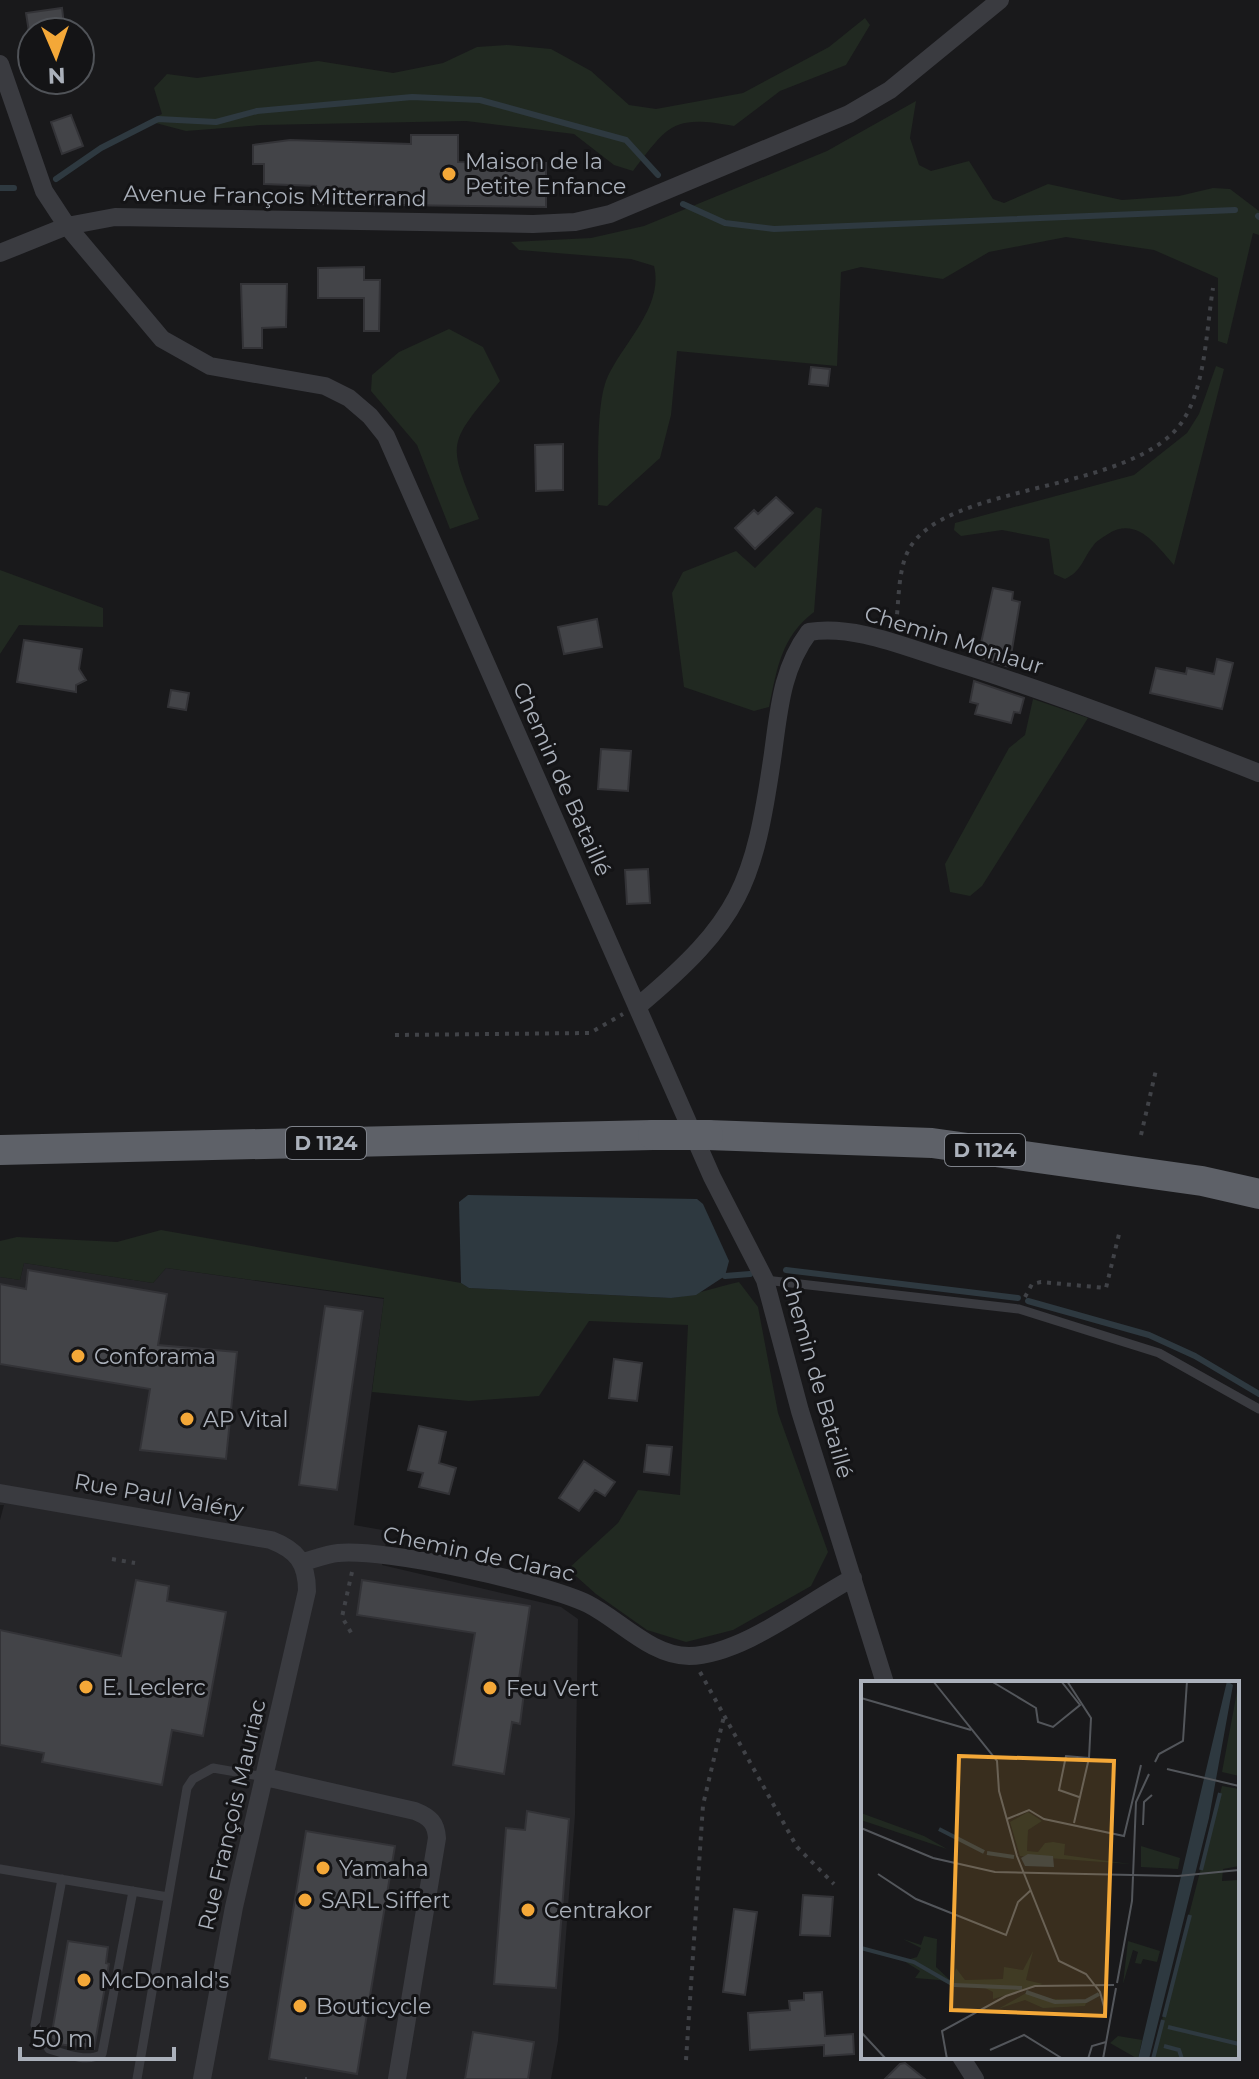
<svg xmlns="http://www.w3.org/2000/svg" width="1259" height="2079" font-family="Montserrat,sans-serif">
<rect width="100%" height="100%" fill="#19191b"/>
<path fill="#252528" d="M24,1263L153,1283L166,1268L384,1299L354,1525L388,1531L382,1565L561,1607L578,1619L575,1815L558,2041L551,2079H0V1520L4,1505H0V1277L20,1280Z"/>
<path fill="#212921" d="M865,18L870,25L846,65L780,91L734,126C673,115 669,124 633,171L614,165L574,134L466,121L261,125L186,131L148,121L162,114L154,88L167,74L197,78L318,61L393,73L443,63L477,47L507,45L551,49L591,71L629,105L656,109L743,93L829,47Z
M916,101L910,138L919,165L931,171L969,161L993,199L1004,203L1048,184L1122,200L1179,196L1213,188L1230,189L1259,211V235L1253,233L1227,344L1218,341V278L1154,250L1066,237L989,252L943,279L861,267L841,272L837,366L677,351L671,415L660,458L607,506L598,505C599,473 595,403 608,376C624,342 664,306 654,266L631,259L519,250L511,242L591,238L644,226L827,151Z
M449,329L483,347L500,381C446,447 447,440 479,519L450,529L417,445L371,391L372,375L399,352Z
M1216,366L1224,369L1174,565C1156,545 1137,516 1108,534C1102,538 1096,541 1093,546C1082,560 1082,571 1065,579L1054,574L1049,539L1002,530L961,536L954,530L955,523L1134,475L1187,433L1199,414Z
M816,507L822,509L814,612C781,637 777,669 769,707L754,711L684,687L672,593L683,572L736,551L755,568Z
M0,570L103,608V627L19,625L0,654Z
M1033,699L1088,718L982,886L970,896L950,892L945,864L1009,748L1025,735Z
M161,1230L461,1283L469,1288L671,1298C695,1295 716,1287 739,1282L758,1307L778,1413L828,1552L811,1586L733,1630L686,1642L647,1630L596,1594L568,1569L618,1523L638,1490L680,1495L688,1325L589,1321L539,1396L469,1401L372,1392L384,1298L166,1268L153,1283L24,1263L20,1280L0,1277V1241L17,1237L117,1242Z"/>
<path fill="#2e3940" d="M468,1195L697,1199L703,1204L729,1261L725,1276L696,1295L671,1298L469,1288L461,1283L459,1202Z"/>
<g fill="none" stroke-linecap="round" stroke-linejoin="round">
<path stroke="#2e3940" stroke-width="6" d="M56,179L101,148L158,119L216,122L257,111L412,97L480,100L626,140L658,175
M0,188H14
M683,204L725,223L774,229L1235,210
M1258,216L1259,217
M786,1270L1018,1298
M725,1276L750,1274
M1028,1301L1149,1335L1195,1356L1259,1394"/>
</g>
<path fill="#434448" stroke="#333337" stroke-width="2" d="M62,8L65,32H29L26,13Z
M71,115L83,146L62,154L51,122Z
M411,135H458V162L546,163V207L315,204L316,186L264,184V164H253V145L290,140L411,144Z
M364,267V280H380L379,331H364V298H318V268Z
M241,284H287L286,327L262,328V348H243Z
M811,367L830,369L828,386L809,384Z
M563,444V490L536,491L535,445Z
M776,497L793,513L755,549L735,528L754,510L758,514Z
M993,588L1013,592L1012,600L1020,602L1009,667L978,657Z
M597,619L602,647L564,654L558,627Z
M24,640L82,649L79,669L86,680L76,685V692L17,682Z
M1217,659L1233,663L1222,709L1150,693L1156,668L1186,674L1187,668L1214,674Z
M974,681L1024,698L1020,713L1014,712L1011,723L975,714L978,704L970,702Z
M171,690L189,693L186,710L168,707Z
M601,749L631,751L628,791L598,789Z
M648,869L650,903L627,904L625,870Z
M28,1270L167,1294L158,1345L237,1352L226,1459L140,1450L150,1389L0,1364V1284L26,1289Z
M325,1306L363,1311L337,1490L299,1485Z
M614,1359L642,1363L637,1401L609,1398Z
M419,1426L446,1432L439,1463L456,1468L449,1494L419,1487L423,1473L408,1470Z
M647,1445L672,1447L669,1475L644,1472Z
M584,1461L615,1482L605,1496L595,1490L579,1511L559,1498Z
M136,1580L169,1586L167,1601L226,1612L203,1736L172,1730L162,1785L42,1762L44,1753L0,1745V1630L121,1656Z
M362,1580L530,1606L517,1692L524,1693L520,1724L512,1722L504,1774L453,1765L475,1633L357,1615Z
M527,1811L569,1819L556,1988L494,1984L506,1828L525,1830Z
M306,1831L395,1846L357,2074L269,2059Z
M803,1895L833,1897L830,1936L800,1935Z
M734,1909L757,1912L745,1995L723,1992Z
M68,1941L108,1947L106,1963L109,1964L94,2049L58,2044L51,2038Z
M822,1992L825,2036L853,2034L854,2054L824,2056V2045L750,2050L748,2013L790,2010L789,2001L804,2000V1993Z
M473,2032L534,2042L528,2079H465Z
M905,2063L925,2079H885L900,2064Z"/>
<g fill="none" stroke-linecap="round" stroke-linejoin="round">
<path stroke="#404247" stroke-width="4" stroke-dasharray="4 6" stroke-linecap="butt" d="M896,624C899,601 898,571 908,551C943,481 1138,494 1184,419C1206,382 1206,331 1213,288
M395,1035L590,1033L623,1014
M1141,1135L1156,1070
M1025,1297L1032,1284L1041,1282L1106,1288L1120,1230
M112,1559L135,1563
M352,1572L342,1617L353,1636
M700,1672L797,1847L834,1884
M686,2060L703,1805L724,1716
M305,2079H307"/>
<path stroke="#3a3b40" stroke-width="9" d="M765,1280L1019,1309L1159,1353L1259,1409
M0,1869L168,1897
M62,1879L35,2025L49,2049C65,2054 87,2063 102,2054L133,1891
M137,2079L187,1788L193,1779L213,1768L265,1777"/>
<path stroke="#3a3b40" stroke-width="18" d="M0,64L44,191L67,226L162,339L210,366L325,386L349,398L370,416L386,436L712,1177L765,1280L800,1411L885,1683
M0,253L67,226L115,217L533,224L575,222L610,214L849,114L890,90L1000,0
M637,1007C741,920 754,885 773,753C779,709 782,668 809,632C852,625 900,645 941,658C1049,691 1154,732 1259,773
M0,1493L271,1540C297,1550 307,1563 307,1591L234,1907L202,2079
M303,1562C314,1559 327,1554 338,1553C384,1548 546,1583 588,1604C620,1620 651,1656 689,1656C742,1655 806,1603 853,1578
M265,1777L415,1811C430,1817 436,1823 437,1838L397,2079
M961,2057L975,2079"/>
<path stroke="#5e6168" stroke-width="30" d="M708,1135L932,1143L1202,1181L1259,1194
M0,1150L653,1135"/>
<path stroke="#5e6168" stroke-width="30" d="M653,1135H708"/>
</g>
<g fill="#f4a838" stroke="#141416" stroke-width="3">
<circle cx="449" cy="174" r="8"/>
<circle cx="78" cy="1356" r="8"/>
<circle cx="187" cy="1419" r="8"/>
<circle cx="86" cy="1687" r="8"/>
<circle cx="490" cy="1688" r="8"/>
<circle cx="323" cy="1868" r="8"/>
<circle cx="305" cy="1900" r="8"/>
<circle cx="528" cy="1910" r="8"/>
<circle cx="84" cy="1980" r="8"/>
<circle cx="300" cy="2006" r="8"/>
</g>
<g text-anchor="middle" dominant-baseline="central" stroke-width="6" stroke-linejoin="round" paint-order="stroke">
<g fill="#141416" stroke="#7e828a" stroke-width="2">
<rect x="286" y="1127" width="80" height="32" rx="6"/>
<rect x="945" y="1134" width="80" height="32" rx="6"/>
</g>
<g font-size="20" font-weight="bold" fill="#abb1bb">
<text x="326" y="1143">D 1124</text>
<text x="985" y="1150">D 1124</text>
</g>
<g font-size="22" fill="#abb1bb" stroke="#141416" text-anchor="start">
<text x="465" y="161">Maison de la<tspan x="465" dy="25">Petite Enfance</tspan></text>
<text x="94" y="1356">Conforama</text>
<text x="203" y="1419">AP Vital</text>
<text x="102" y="1687">E. Leclerc</text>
<text x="506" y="1688">Feu Vert</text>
<text x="339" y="1868">Yamaha</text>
<text x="321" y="1900">SARL Siffert</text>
<text x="544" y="1910">Centrakor</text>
<text x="100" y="1980">McDonald's</text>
<text x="316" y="2006">Bouticycle</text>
</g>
<g font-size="22" fill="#abb1bb" stroke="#141416">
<text transform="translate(275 196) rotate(1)">Avenue François Mitterrand</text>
<text transform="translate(954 640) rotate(17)">Chemin Monlaur</text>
<text transform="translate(562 779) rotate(66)">Chemin de Bataillé</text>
<text transform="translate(817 1377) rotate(74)">Chemin de Bataillé</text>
<text transform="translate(159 1496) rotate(10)">Rue Paul Valéry</text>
<text transform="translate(479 1554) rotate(12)">Chemin de Clarac</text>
<text transform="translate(232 1815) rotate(-77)">Rue François Mauriac</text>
</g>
</g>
<g transform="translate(861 1681)">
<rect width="378" height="378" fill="#19191b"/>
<path d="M378,0V95L361,91ZM361,105L378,108V185L362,188L361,200L378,199V378H291ZM167,131L181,140L167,149L166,170L177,171L184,162L192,161L204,163L203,174L269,183L159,175L149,141ZM0,132L63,155L86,168L0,139ZM280,165L319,177L317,188L280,186ZM63,255L76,258L75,286L91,301L95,287L104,299L142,298L143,286L162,289L172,270L165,299L182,303L132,318V311L122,306H94L79,299L54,297L59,290L43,280L56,276L60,267L42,258L60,264ZM267,260L299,270L296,281L282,278L280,283L274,282L277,271L272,269L262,303ZM167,311L187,318L226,319L224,325L182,327L164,319L137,328ZM257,355L281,359L277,378L249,362Z" fill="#212921"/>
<path d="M366,0L372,4L348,137L288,378H277ZM167,173L192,175L193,186L164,185L160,177Z" fill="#2e3940"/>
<path fill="none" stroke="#2e3940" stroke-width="4" d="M78,148L123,171M126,172L153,176M340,189L359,112M0,267L53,281L91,303M93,304L161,307M165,311L194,321L225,320L238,313M303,336L329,234M307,346L378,363M303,365L318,369L321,378M292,378L302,339"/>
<path fill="none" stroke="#53565b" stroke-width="2" d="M72,0L136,80L138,110L156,175L198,280L225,293L239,311L245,333M130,0L175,27L177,41L192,46L219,24L200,0M206,0L230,37L228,77L213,142M0,17L110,49M294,81L298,73L322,60L326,0M306,88L378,105M218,116L198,109L205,75L228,77M146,138L168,129L183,138L263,155L280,84M282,144L283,121L291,114M0,147L72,177L134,191L317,195L378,189M17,193L55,218L145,254L157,221L170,209M256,302L271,220L275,121L288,93M0,351L25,378M129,369L163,354L202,378M86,378L81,350L145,315L174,305L253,304M227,378L231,365L245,361M242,378L255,307"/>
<path fill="#f4a838" fill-opacity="0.15" stroke="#f4a838" stroke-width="4" d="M98,75L253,80L244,335L90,329Z"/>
<rect width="378" height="378" fill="none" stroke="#abb1bb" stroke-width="4"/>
</g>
<g transform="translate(56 56) rotate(178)"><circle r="38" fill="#141416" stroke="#505358" stroke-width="2"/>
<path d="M0-6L14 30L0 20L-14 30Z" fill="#f4a838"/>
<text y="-12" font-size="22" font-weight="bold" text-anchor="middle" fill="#abb1bb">N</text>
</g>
<path d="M20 2047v12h154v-12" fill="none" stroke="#abb1bb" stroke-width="4"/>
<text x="32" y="2047" font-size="24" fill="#abb1bb" stroke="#141416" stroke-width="6" paint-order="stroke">50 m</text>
</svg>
